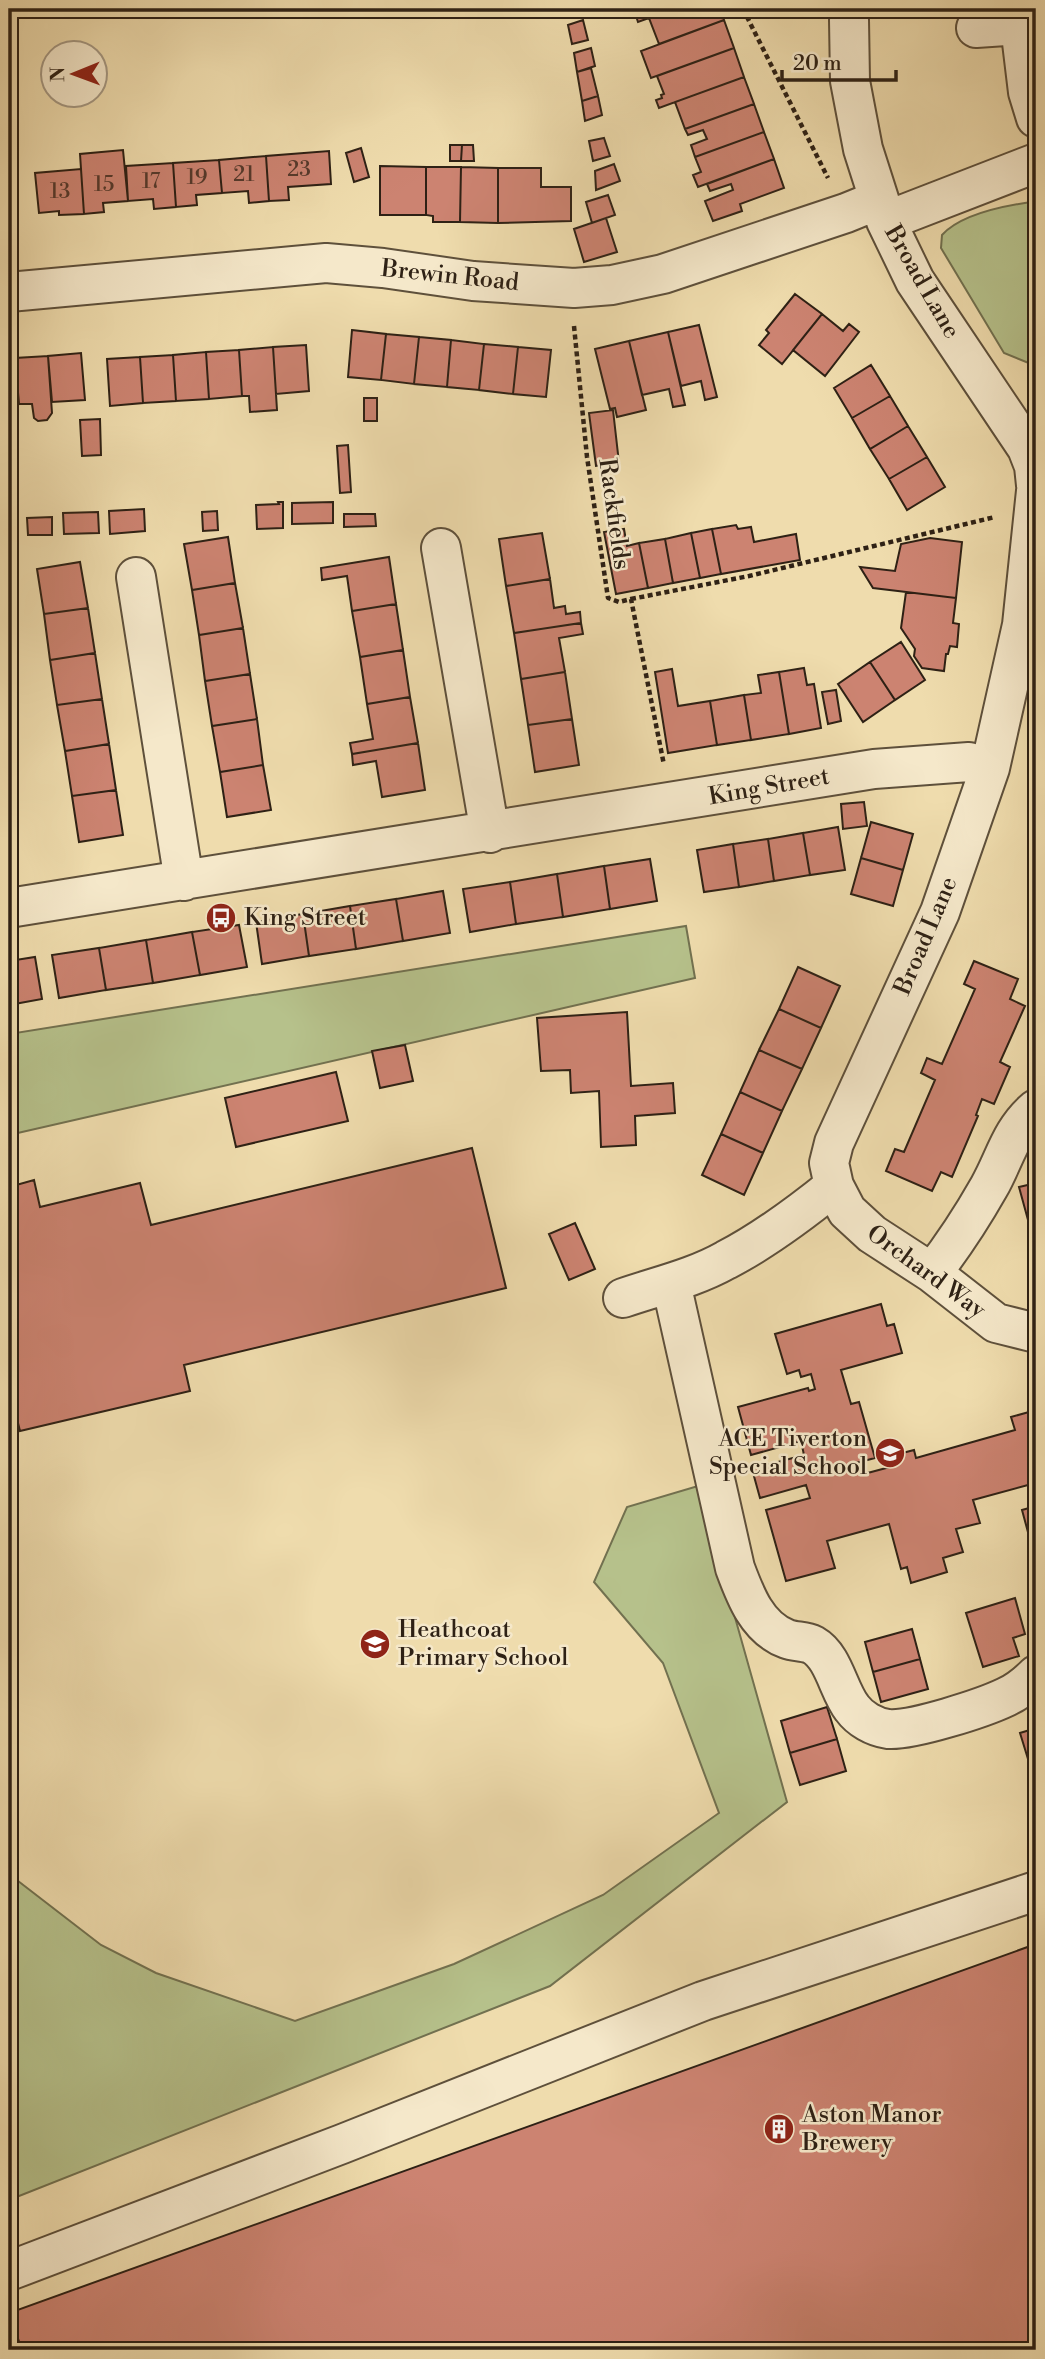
<svg xmlns="http://www.w3.org/2000/svg" width="1045" height="2359" font-family="'Libre Bodoni',serif">
<rect width="100%" height="100%" fill="#efdcad"/>
<filter id="stains"><feTurbulence type="fractalNoise" baseFrequency=".00286" numOctaves="4"/><feColorMatrix values="0 0 0 0 .2 0 0 0 0 .09 0 0 0 0 .02 0 0 0 .5 -.17"/></filter>
<radialGradient id="worn" r=".72"><stop offset=".6" stop-color="#630" stop-opacity="0"/><stop offset="1" stop-color="#630" stop-opacity=".3"/></radialGradient>
<path fill="#b6c18b" stroke="#727150" stroke-width="2" d="M1031,202L1036,203V366L1004,353L941,248L942,235C961,214 1003,206 1031,202Z
M686,926L695,978L9,1135V1034Z
M698,1486L787,1802L550,1986L9,2200V1874L101,1945L156,1973L295,2021L454,1964L603,1895L719,1813L663,1663L594,1582L627,1507Z"/>
<path fill="#cc8371" stroke="#2e2115" stroke-width="2" d="M637,9H674L638,22L634,10Z
M674,9H719L724,20L659,44L649,18Z
M583,20L588,40L572,44L568,25Z
M724,20L734,48L651,78L641,51Z
M591,48L595,66L577,72L574,53Z
M734,48L744,77L659,108L656,100L662,98L661,95L664,94L657,76Z
M591,68L598,96L582,101L577,72Z
M744,77L754,104L685,129L675,102Z
M598,96L602,115L585,121L582,101Z
M754,104L764,132L695,157L691,145L707,139L703,130L688,135L685,129Z
M764,132L774,159L698,187L693,175L701,172L695,157Z
M604,138L610,156L593,161L589,141Z
M450,145H462L461,161H450Z
M462,145H473L474,161H461Z
M361,148L369,177L354,182L346,153Z
M123,150L128,201L103,203L104,212L84,214L80,154Z
M329,151L331,184L288,187L289,200L269,201L266,156Z
M266,156L269,201L249,203L248,191L222,193L219,160Z
M774,159L784,188L740,204L742,211L713,221L705,201L733,190L731,184L710,191L707,184Z
M219,160L222,193L196,195L197,205L176,207L173,163Z
M173,163L176,207L154,209L153,199L128,201L126,166Z
M614,164L620,181L596,190L595,171Z
M380,166L426,167V215H380Z
M426,167H461L460,222H433V216L426,215Z
M461,167L498,168V223L460,222Z
M498,168H541V187H571V221L498,223Z
M81,169L84,214L59,215V211L39,213L35,173Z
M608,195L615,215L592,223L586,202Z
M606,218L617,252L584,262L574,229Z
M795,294L822,314L782,364L759,345L769,333L766,330Z
M822,314L843,331L849,324L859,332L825,376L793,350Z
M699,325L717,397L705,400L701,381L681,386L668,332Z
M352,330L386,334L381,380L348,377Z
M668,332L685,405L673,407L669,389L642,395L629,341Z
M386,334L419,337L414,384L381,380Z
M419,337L451,340L447,387L414,384Z
M451,340L484,344L479,390L447,387Z
M629,341L646,410L617,417L615,408L610,409L595,349Z
M484,344L518,347L513,394L479,390Z
M306,345L309,391L276,394L273,347Z
M273,347L277,410L250,412L249,396H242L239,350Z
M518,347L551,350L546,397L513,394Z
M239,350L242,396L209,399L206,352Z
M206,352L209,399L176,401L173,355Z
M81,353L85,400L52,402L48,356Z
M173,355L176,401L143,403L140,357Z
M48,356L52,413L47,420L38,421L34,418L32,404H19L15,358Z
M140,357L143,403L110,406L107,359Z
M15,358L19,404L9,405V359Z
M871,365L890,396L852,418L834,388Z
M890,396L908,426L870,449L852,418Z
M364,398H377V421H364Z
M613,410L619,463L596,466L589,413Z
M100,419L101,455L82,456L80,420Z
M908,426L927,457L889,479L870,449Z
M348,445L351,492L340,493L337,446Z
M927,457L945,487L907,510L889,479Z
M278,502H283V528L257,529L256,505L279,504Z
M333,502V523L292,524V503Z
M144,509L145,531L110,534L109,511Z
M217,511L218,530L203,531L202,512Z
M98,512L99,533L64,534L63,513Z
M344,514H375L376,526L344,527Z
M52,517V535H28L27,518Z
M736,525L738,529L751,527L754,542L796,534L800,560L721,574L712,529Z
M624,529L627,546L639,543L648,588L616,594L604,532Z
M712,529L721,574L700,578L691,533Z
M542,533L550,579L506,586L499,539Z
M691,533L700,578L673,583L665,539Z
M228,537L235,583L192,590L184,544Z
M930,538L962,542L956,598L873,588L860,567L895,571L901,544Z
M665,539L673,583L648,588L639,543Z
M389,557L396,604L352,611L347,576L322,580L321,568Z
M80,562L88,608L44,614L37,569Z
M550,579L554,608L565,606L566,614L580,612L581,623L514,633L506,586Z
M235,583L243,628L199,635L192,590Z
M906,592L956,598L953,623L959,624L957,647L950,646L948,654H946L944,671L922,668L914,656L915,649L901,628Z
M396,604L403,650L360,657L352,611Z
M88,608L95,653L50,660L44,614Z
M581,623L583,634L559,638L565,672L521,679L514,633Z
M243,628L250,674L205,681L199,635Z
M901,642L925,680L895,700L870,662Z
M403,650L410,697L367,704L360,657Z
M95,653L102,699L57,705L50,660Z
M870,662L895,700L863,722L838,684Z
M804,668L807,685L814,684L821,728L789,734L779,672Z
M672,669L678,706L710,701L717,745L668,753L655,672Z
M565,672L572,719L528,725L521,679Z
M779,672L789,734L751,740L744,695L761,693L758,675Z
M250,674L257,719L212,726L205,681Z
M836,690L841,721L828,724L822,692Z
M744,695L751,740L717,745L710,701Z
M410,697L418,743L352,754L350,743L373,739L367,704Z
M102,699L109,744L65,751L57,705Z
M257,719L263,765L220,772L212,726Z
M572,719L579,765L535,772L528,725Z
M418,743L425,790L382,797L376,761L353,765L352,754Z
M109,744L116,790L72,796L65,751Z
M263,765L271,810L227,817L220,772Z
M116,790L123,835L79,842L72,796Z
M864,802L867,826L843,829L841,804Z
M871,822L913,834L903,870L861,858Z
M838,827L845,870L810,875L803,833Z
M803,833L810,875L774,881L768,839Z
M768,839L774,881L739,887L733,844Z
M733,844L739,887L704,892L697,850Z
M1030,848H1036V865H1030Z
M861,858L903,870L893,906L851,894Z
M650,859L657,901L610,909L604,866Z
M604,866L610,909L563,917L557,874Z
M557,874L563,917L516,924L510,882Z
M510,882L516,924L470,932L463,889Z
M443,891L450,933L403,941L396,899Z
M396,899L403,941L356,949L350,906Z
M350,906L356,949L309,956L303,914Z
M303,914L309,956L262,964L256,922Z
M239,925L247,967L200,975L192,932Z
M192,932L200,975L153,983L146,940Z
M146,940L153,983L106,990L99,948Z
M99,948L106,990L59,998L52,955Z
M35,957L42,999L9,1005V961Z
M974,961L1018,979L1010,999L1025,1006L1000,1062L1010,1067L994,1104L982,1099L976,1115L978,1116L952,1177L941,1172L932,1191L886,1171L895,1149L904,1152L935,1080L921,1073L927,1058L942,1064L975,989L964,984Z
M798,967L840,986L821,1028L779,1009Z
M779,1009L821,1028L802,1069L759,1050Z
M627,1012L631,1086L673,1083L675,1113L635,1116L636,1145L601,1147L599,1091L571,1093L570,1070L541,1071L537,1018Z
M405,1045L413,1081L380,1088L372,1051Z
M759,1050L802,1069L782,1111L740,1092Z
M336,1072L348,1121L236,1147L225,1098Z
M740,1092L782,1111L763,1153L721,1134Z
M721,1134L763,1153L744,1195L702,1175Z
M472,1148L506,1288L184,1365L190,1391L20,1431L12,1399L9,1400V1187L34,1180L40,1207L140,1183L151,1225Z
M1036,1183V1229L1031,1231L1019,1187Z
M575,1223L595,1269L569,1280L549,1234Z
M881,1304L887,1326L894,1324L902,1353L841,1370L851,1404L859,1402L875,1458L856,1463L860,1475L890,1467L887,1457L914,1450L916,1458L1015,1430L1011,1417L1036,1410V1492L1031,1494L1028,1485L973,1500L980,1523L956,1529L963,1552L943,1558L947,1572L911,1583L907,1567L901,1569L889,1524L827,1541L835,1568L786,1581L766,1510L810,1498L806,1485L760,1498L752,1469L804,1455L801,1441L751,1455L738,1407L808,1388L809,1391L815,1389L811,1374L801,1377L799,1370L787,1374L775,1334Z
M1036,1506V1546L1032,1547L1022,1510Z
M1015,1598L1025,1634L1013,1638L1019,1656L983,1667L966,1613Z
M912,1629L920,1659L873,1672L865,1642Z
M920,1659L928,1689L881,1702L873,1672Z
M827,1707L837,1739L790,1753L781,1721Z
M1036,1728V1785L1020,1733Z
M837,1739L846,1771L800,1785L790,1753Z
M1036,1944V2350H22L9,2313Z"/>
<g fill="none" stroke-linecap="round" stroke-linejoin="round">
<g stroke="#5e503b" stroke-width="42">
<path id="minor" d="M1018,9L1028,92L1036,118
M849,20L850,81L863,149L886,221L915,281L1027,448L1034,466L1036,485
M976,28L1020,25
M886,221L1036,163
M9,292L326,263L383,268L473,281L574,288L612,285L663,274L846,213L878,200
M1036,491L1022,625L990,768L940,912L834,1143L829,1163L834,1186L847,1211L872,1234L932,1273L996,1323L1036,1333
M441,548L490,833
M136,577L184,881
M9,908L874,769L969,762L990,768
M932,1273C953,1246 972,1217 989,1187C1005,1159 1010,1131 1036,1109
M671,1283L735,1568C745,1595 757,1628 787,1639C795,1642 805,1641 813,1645C834,1657 838,1690 852,1708C860,1719 874,1727 888,1729C912,1731 983,1708 1006,1697C1017,1692 1027,1684 1036,1675
M623,1298C658,1286 694,1278 726,1260C761,1242 803,1211 834,1186
M9,2271L342,2144L703,2001L1036,1891"/>
</g>
<path stroke="#2e2115" stroke-width="4.5" stroke-dasharray="5 3.5" stroke-linecap="butt" d="M743,9L828,178
M574,326L587,457L608,598L619,602L631,599L664,765
M631,599L749,576L995,517"/>
<use href="#minor" stroke="#f5e8ca" stroke-width="38"/>
</g>
<defs>
<g id="bus-disc" transform="scale(1.575)"><circle r="9.5" fill="#8f2418" stroke="#f5e8ca"/><path d="M-5-6H5V4H4V6H2V4H-2V6H-4V4H-5ZM-3.5-4V0h7V-4ZM-3.5 1.2v1.5H-2V1.2ZM2 1.2v1.5H3.5V1.2Z" fill="#fff"/></g>
<g id="school-disc" transform="scale(1.575)"><circle r="9.5" fill="#8f2418" stroke="#f5e8ca"/><path d="M0-5L7-2L0 1L-7-2ZM-4 1L0 2.5L4 1V4Q0 6-4 4Z" fill="#fff"/></g>
<g id="building-disc" transform="scale(1.575)"><circle r="9.5" fill="#8f2418" stroke="#f5e8ca"/><path d="M-4-6H4V6H1V3H-1V6H-4ZM-2.5-4.3h1.7v1.8h-1.7ZM.8-4.3h1.7v1.8H.8ZM-2.5-1h1.7V.8h-1.7ZM.8-1h1.7V.8H.8Z" fill="#fff"/></g>
</defs>
<g fill-rule="evenodd">
<use href="#bus-disc" x="221" y="918"/>
<use href="#school-disc" x="890" y="1453"/>
<use href="#school-disc" x="375" y="1644"/>
<use href="#building-disc" x="779" y="2129"/>
</g>
<g text-anchor="middle" dominant-baseline="central" stroke-width="5" stroke-linejoin="round" paint-order="stroke">
<g font-size="21" fill="#563a2c">
<text x="299" y="170">23</text>
<text x="244" y="175">21</text>
<text x="197" y="178">19</text>
<text x="151" y="182">17</text>
<text x="104" y="185">15</text>
<text x="60" y="192">13</text>
</g>
<g font-size="24" fill="#2e2115" stroke="#f5e8ca">
<text transform="translate(450 276) rotate(6)">Brewin Road</text>
<text transform="translate(922 282) rotate(60)">Broad Lane</text>
<text transform="translate(614 514) rotate(82)">Rackfields</text>
<text transform="translate(769 787) rotate(-10)">King Street</text>
<text transform="translate(926 936) rotate(-67)">Broad Lane</text>
<text transform="translate(926 1272) rotate(36)">Orchard Way</text>
</g>
<g font-size="24" fill="#2e2115" stroke="#f5e8ca" text-anchor="start">
<text x="244" y="918">King Street</text>
<text x="867" y="1439" text-anchor="end">ACE Tiverton<tspan x="867" dy="28">Special School</tspan></text>
<text x="398" y="1630">Heathcoat<tspan x="398" dy="28">Primary School</tspan></text>
<text x="802" y="2115">Aston Manor<tspan x="802" dy="28">Brewery</tspan></text>
</g>
</g>
<rect width="1045" height="2359" fill="none" stroke="#efdcad" stroke-width="35"/>
<rect x="10" y="10" width="1024" height="2338" fill="none" stroke="#2e2115" stroke-width="3.5"/>
<rect x="18" y="18" width="1010" height="2324" fill="none" stroke="#2e2115" stroke-width="2"/>
<g transform="translate(74 74) rotate(269)"><circle r="33" fill="#f5e8ca" stroke="#a59882" stroke-width="2"/>
<path d="M0-5L12 26L0 18L-12 26Z" fill="#8f2418"/>
<text y="-10" font-size="19" font-weight="bold" text-anchor="middle" fill="#2e2115">N</text>
</g>
<path d="M782 70v10h114v-10" fill="none" stroke="#2e2115" stroke-width="3.5"/>
<text x="793" y="70" font-size="21" fill="#2e2115" stroke="#f5e8ca" stroke-width="5" paint-order="stroke">20 m</text>
<rect width="100%" height="100%" filter="url(#stains)"/>
<rect width="100%" height="100%" fill="url(#worn)"/>
</svg>
